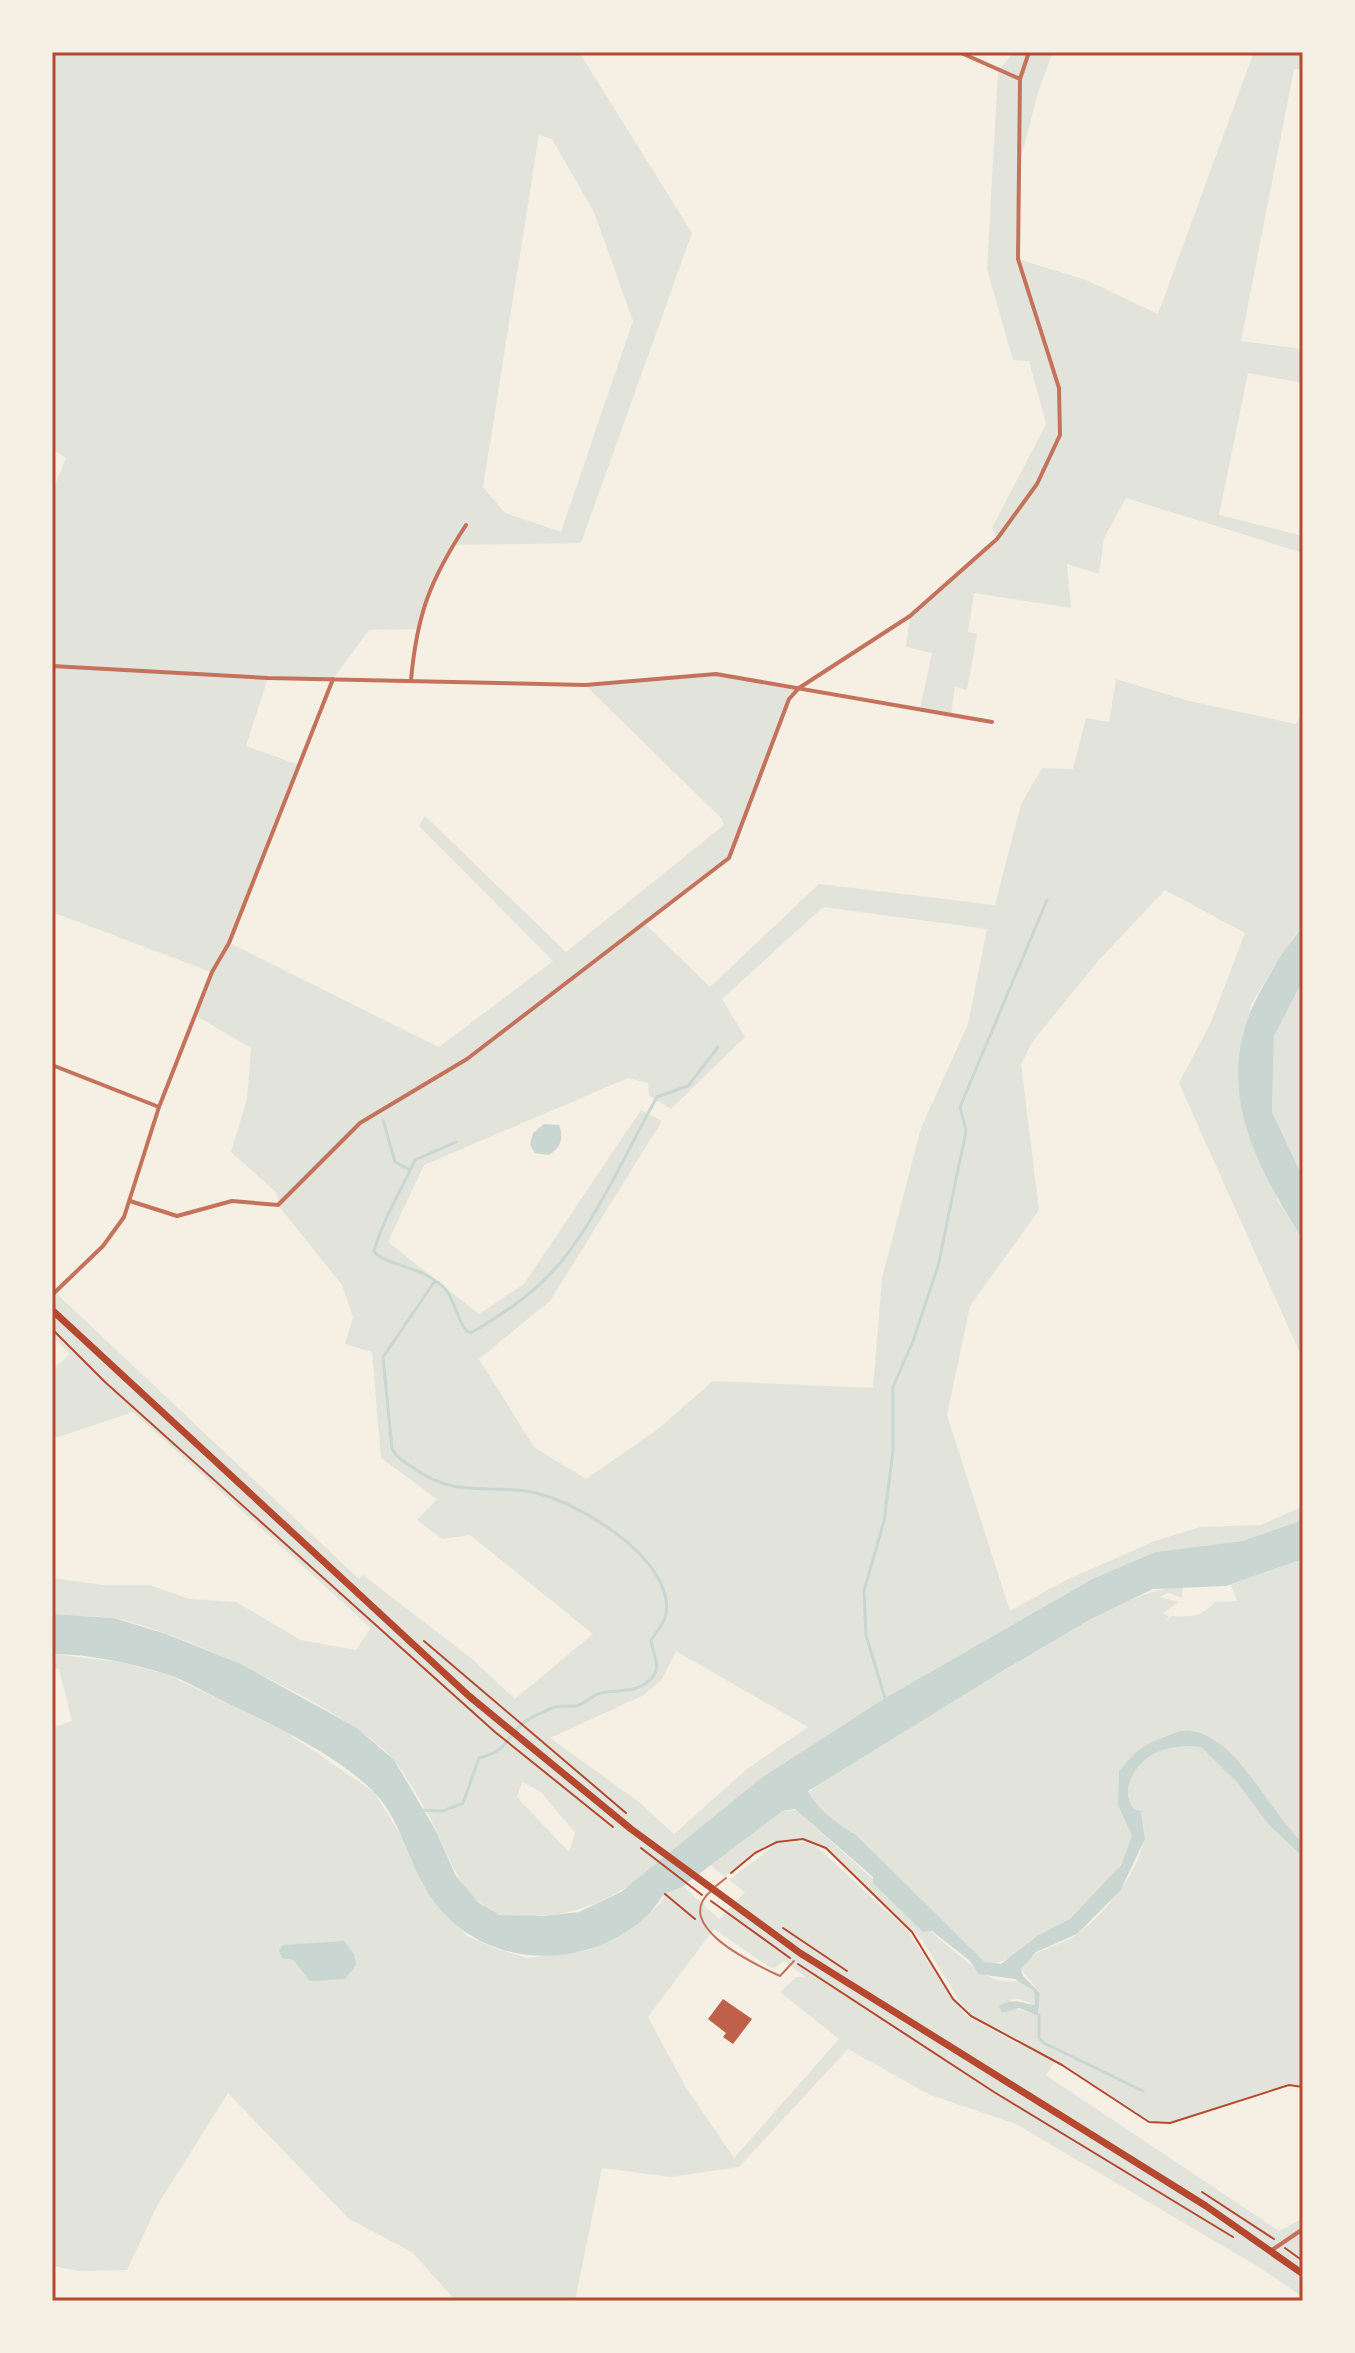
<svg xmlns="http://www.w3.org/2000/svg" width="1355" height="2353" font-family="'Varela Round',sans-serif">
<rect width="100%" height="100%" fill="#f6efe4"/>
<path fill="#e2e4dc" fill-rule="evenodd" d="M52,52H579L692,233L581,543L453,545L438,568L416,629L369,630L333,679L268,678L246,746L299,765L229,943L439,1047L553,961L419,826L425,816L566,952L724,825L722,819L585,685L716,674L799,688L789,699L729,858L644,923L710,987L819,884L995,905L1021,804L1042,768L1073,769L1086,718L1109,722L1116,679L1189,701L1296,724L1303,710V928L1292,938L1250,1006L1277,1199L1303,1240V1360L1179,1083L1211,1022L1245,933L1165,890L1099,960L1033,1041L1021,1064L1039,1210L970,1306L947,1415L1010,1611L1066,1580L1155,1541L1200,1527L1261,1525L1303,1506V1520L1242,1541L1156,1552L1094,1578L885,1698L645,1875C608,1901 573,1917 527,1916C517,1915 506,1917 497,1913C462,1897 452,1864 437,1832C426,1809 412,1785 397,1764C364,1716 172,1627 113,1618C93,1615 72,1616 52,1614V1578L104,1585H150L190,1599L236,1602L301,1640L356,1650L371,1628L133,1412L52,1439V1370L70,1354L52,1336L55,1292L359,1579L363,1575L471,1658L515,1699L593,1634L470,1535L442,1539L417,1520L437,1499L381,1458L372,1352L345,1344L353,1317L342,1285L278,1205L277,1193L231,1152L247,1099L251,1048L195,1015L211,972L52,912V492L66,458L52,449ZM539,135L552,139L594,212L633,321L561,532L505,513L483,487ZM823,907L987,929L968,1024L921,1128L882,1278L873,1388L713,1381L658,1429L586,1479L534,1447L479,1359L550,1301L662,1121L641,1110L524,1284L479,1314L388,1242L424,1165L628,1078L648,1083L649,1096L671,1109L745,1037L722,999ZM676,1651L808,1727L747,1769L674,1834L639,1802L550,1738L644,1695L662,1679ZM522,1782L541,1792L575,1833L569,1852L517,1797Z
M1014,52H1053L1039,89L1017,173L1018,259L1086,280L1158,314L1252,57L1255,52H1303V70L1294,69L1241,341L1303,349V383L1248,373L1219,515L1303,536V553L1126,498L1104,538L1099,574L1067,564L1071,608L974,593L968,632L977,634L967,690L955,687L951,715L920,709L932,653L906,647L910,616L997,539L992,528L1046,424L1029,361L1013,360L987,269L998,71Z
M1303,980V1178L1272,1113L1274,1036Z
M1303,1559V1843C1272,1815 1256,1772 1222,1747C1215,1742 1202,1741 1192,1739C1158,1732 1146,1743 1122,1766L1126,1821L1132,1836C1126,1868 1092,1904 1065,1922C1055,1929 1043,1933 1032,1939C1017,1950 1005,1968 985,1962L855,1834L841,1827L807,1794L825,1779C893,1738 961,1696 1029,1656C1078,1628 1127,1592 1183,1586L1182,1598L1169,1593L1160,1597L1179,1602L1163,1613L1169,1616L1166,1621L1172,1616C1194,1617 1200,1617 1215,1602L1237,1601L1231,1585L1226,1586Z
M52,1654L120,1662L169,1675L286,1732L374,1792L402,1837L423,1885L467,1936L495,1948L527,1958L586,1951L628,1931L661,1903L666,1893L683,1886L719,1919L745,1892L729,1880L778,1843L804,1842L816,1846L907,1930L953,2000L967,2016L1018,2044L1019,2040L972,2015L961,2003L922,1940L828,1848C786,1825 757,1849 725,1877L709,1864L782,1811L800,1810L805,1818L946,1945C973,1964 985,1985 1020,1981L1034,1991L1035,2005L1019,1999L1010,2000L1012,2008L1039,2015L1040,1993L1021,1969C1036,1946 1055,1949 1076,1935C1102,1917 1138,1873 1144,1841C1146,1832 1142,1820 1141,1811L1134,1809C1127,1800 1126,1789 1131,1779C1143,1751 1172,1744 1201,1747L1237,1781L1268,1824L1303,1857V2086L1289,2084L1171,2122H1152L1056,2060L1046,2075L1279,2231L1303,2218V2297L1257,2266L1016,2124L930,2095L848,2049L739,2167L670,2177L602,2168L575,2301H456L412,2252L349,2219L228,2093L157,2206L127,2270L80,2271L52,2266V1728L72,1721L59,1669H52ZM714,1929L768,1966L774,1968L784,1961L806,1977H796L780,1992L839,2039L734,2158L685,2086L648,2017Z"/>
<path fill="#c9d6d2" d="M1303,928V980L1274,1036L1272,1112L1303,1178V1240C1248,1153 1208,1073 1268,978C1278,960 1288,942 1303,928Z
M544,1124L559,1125C564,1138 561,1147 549,1155L535,1153L530,1145L533,1133Z
M1303,1520V1559L1226,1586L1153,1589L1093,1618L1006,1669L808,1791C812,1803 842,1829 855,1834L985,1962L1001,1964L1037,1936L1070,1919L1121,1865L1132,1836L1118,1805L1119,1771C1130,1756 1145,1743 1162,1738C1172,1735 1180,1729 1192,1731C1239,1739 1269,1812 1303,1843V1857L1268,1824L1237,1782L1201,1747C1172,1744 1143,1751 1131,1779C1126,1789 1127,1800 1134,1809L1141,1811L1145,1839L1120,1891L1077,1934L1036,1952L1021,1969L1023,1976L1040,1993L1038,2016L1019,2008L1002,2013L999,2006C1014,1997 1020,2003 1035,2005L1034,1991L1015,1979L979,1974L969,1960L932,1931L923,1932L873,1883V1877L795,1809L782,1811L683,1886C678,1889 666,1892 662,1897C653,1910 644,1920 629,1930C560,1976 465,1960 424,1886C407,1856 398,1815 372,1790C330,1750 272,1725 221,1700C203,1691 185,1680 166,1674C130,1663 90,1654 52,1654V1614L114,1618L166,1634L241,1664L357,1728L394,1760L436,1831L456,1876L479,1903L500,1915L544,1916L579,1912L621,1892L760,1779L885,1698L1094,1578L1156,1552L1242,1541Z
M344,1941L354,1954L356,1965L345,1979L310,1981L293,1960L282,1958L279,1950L283,1945Z"/>
<g fill="none" stroke-linecap="round" stroke-linejoin="round">
<path stroke="#c9d6d2" stroke-width="3" d="M383,1120L395,1162L410,1170
M434,1280C419,1267 380,1263 374,1251C383,1219 401,1191 415,1160L456,1142
M885,1698L866,1635L864,1591L884,1521L893,1451V1387L913,1341L938,1266L966,1131L960,1107L1047,900
M421,1810L443,1811L463,1803L479,1758C509,1751 505,1736 526,1721C530,1718 547,1710 552,1708C561,1704 567,1707 576,1706C585,1704 590,1697 598,1694C616,1688 633,1695 650,1680C663,1668 653,1655 651,1640C656,1633 665,1622 666,1614C675,1558 573,1498 527,1491C484,1485 454,1497 415,1469C406,1463 397,1458 392,1449L383,1357L435,1281C457,1291 456,1329 471,1333C500,1315 528,1298 551,1273C592,1231 627,1150 657,1097L688,1086L718,1047
M1039,2015V2038L1044,2043L1143,2091"/>
</g>
<path fill="#bf614a" d="M723,1999L752,2019L733,2044L723,2037L726,2033L708,2019Z"/>
<g fill="none" stroke-linecap="round" stroke-linejoin="round">
<path stroke="#b5482f" stroke-width="2" d="M52,1329L105,1382L495,1732L613,1827
M424,1641L626,1813
M641,1848L702,1895
M731,1873L755,1853L777,1842L803,1839L826,1848L912,1932L953,1999L971,2016L1062,2065L1149,2122L1170,2123L1289,2085L1303,2087
M665,1894L695,1919
M711,1901L790,1958
M783,1928L847,1971
M798,1964L994,2092L1233,2237
M1202,2192L1274,2239
M1285,2248L1303,2261"/>
<path stroke="#c5725c" stroke-width="2" d="M716,1886L726,1878
M711,1891C671,1925 752,1963 780,1976L794,1961"/>
<path stroke="#c5725c" stroke-width="4" d="M959,52L1020,79
M52,666L268,678L585,685L716,674L992,722
M411,680C417,614 430,580 466,525
M52,1065L159,1107
M130,1201L177,1216L232,1201L278,1205L360,1123L467,1059L729,858L789,699L799,688L910,616L997,539L1037,484L1060,435L1059,388L1018,259L1020,79L1029,52
M52,1295L103,1246L124,1217L159,1107L212,972L229,943L333,679
M1272,2250L1303,2229"/>
<path stroke="#b5482f" stroke-width="7" d="M52,1310L469,1696L631,1829L800,1953L1206,2206L1303,2274"/>
</g>
<rect width="1355" height="2353" fill="none" stroke="#f6efe4" stroke-width="108"/>
<rect x="54" y="54" width="1247" height="2245" fill="none" stroke="#b5482f" stroke-width="3"/>
</svg>
